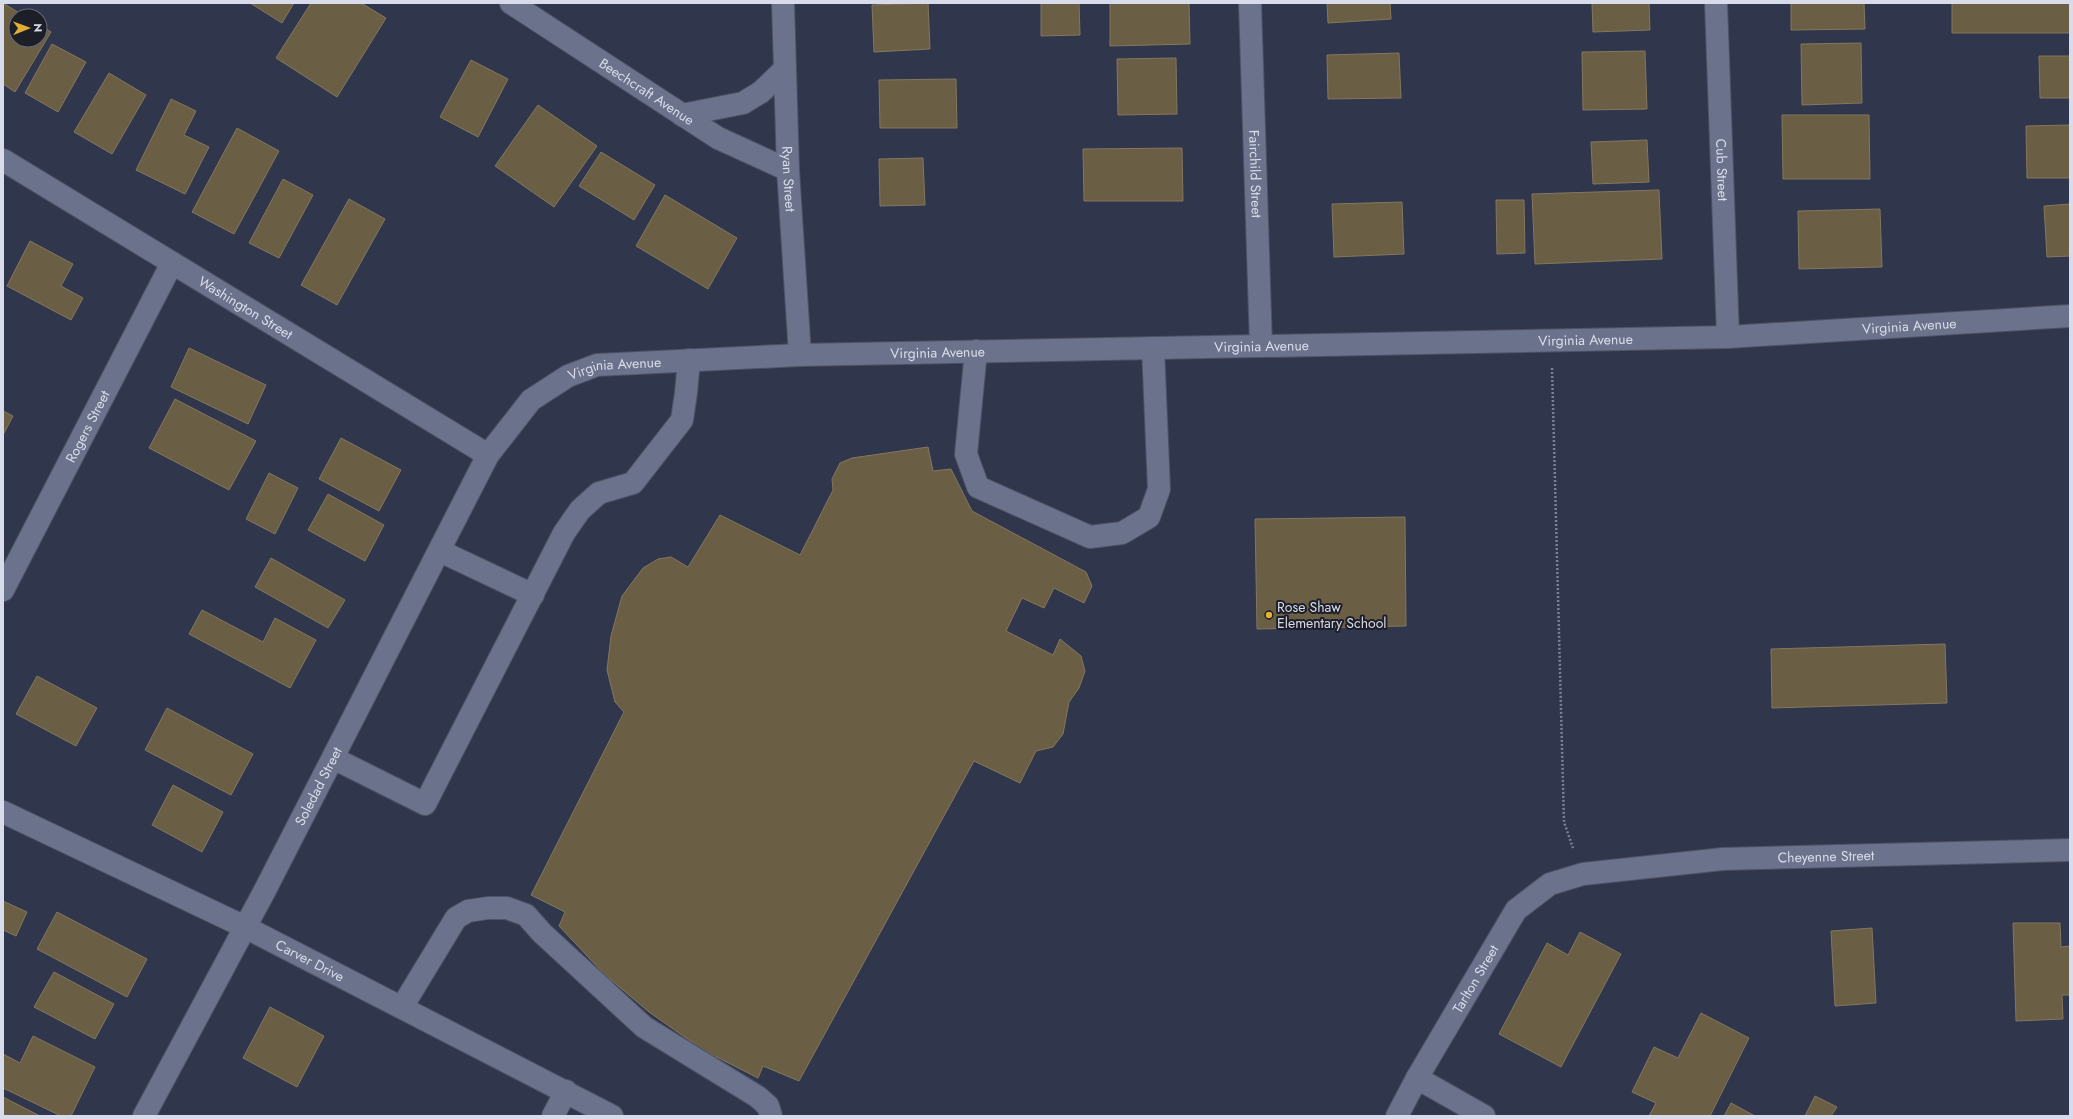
<svg xmlns="http://www.w3.org/2000/svg" width="2073" height="1119" font-family="Jost,sans-serif">
<rect width="100%" height="100%" fill="#30364c"/>
<path fill="#6a5e45" stroke="#84775e" d="M3,3L24,16H16V40H40V25L51,32L15,92L3,84Z
M250,3H294L282,23Z
M311,3H361L386,18L337,97L276,58Z
M928,3L930,49L874,52L872,5Z
M1041,3H1079L1080,35L1041,36Z
M1110,3H1189L1190,44L1110,46Z
M1327,3H1390L1391,19L1328,23Z
M1592,3H1649L1650,30L1593,32Z
M1791,3H1864L1865,29L1791,30Z
M1952,3H2070V33H1952Z
M1861,43L1862,103L1802,105L1801,44Z
M52,44L86,62L58,112L25,93Z
M1645,51L1647,109L1583,110L1582,52Z
M1399,53L1401,98L1328,99L1327,55Z
M2039,56H2070V98H2040Z
M1176,58L1177,114L1118,115L1117,59Z
M471,60L508,79L478,137L440,117Z
M109,73L146,95L112,154L74,132Z
M956,79L957,128H880L879,80Z
M171,99L196,111L184,135L209,147L185,194L136,170Z
M538,105L597,146L554,207L495,166Z
M1782,115H1869L1870,179H1783Z
M2070,125V178H2027L2026,126Z
M237,128L279,151L234,234L192,212Z
M1647,140L1649,182L1593,184L1591,142Z
M1182,148L1183,201H1084L1083,149Z
M601,152L655,185L634,220L579,186Z
M923,158L925,205L880,206L879,159Z
M283,179L313,195L279,258L249,243Z
M1659,190L1662,259L1535,264L1532,194Z
M665,195L737,238L708,289L636,246Z
M349,199L385,219L337,305L301,285Z
M1496,200H1524L1525,253L1497,254Z
M1402,202L1404,254L1334,257L1332,204Z
M2070,204V256L2047,257L2044,206Z
M1880,209L1882,267L1799,269L1798,211Z
M30,241L73,264L61,286L83,298L71,320L7,286Z
M189,348L266,385L248,424L171,387Z
M175,399L256,441L229,490L149,448Z
M3,411L13,416L3,435Z
M341,438L401,470L379,511L319,479Z
M928,447L933,471L951,469L972,511L1086,572L1092,586L1084,603L1054,588L1044,608L1022,598L1006,631L1053,655L1060,639L1081,656L1085,671L1079,688L1069,702L1063,734L1053,747L1036,751L1020,783L974,761L799,1081L763,1066L758,1078L703,1050L649,1012L604,974L559,926L565,912L531,895L624,712L615,702L607,670L611,636L622,596L643,568L658,559L671,557L688,567L720,515L800,555L833,490L832,479L840,463L852,458Z
M269,473L298,488L275,534L246,519Z
M328,494L384,525L365,561L308,530Z
M1405,517L1406,626L1257,629L1255,519Z
M271,558L345,600L328,628L255,587Z
M202,610L263,642L275,618L316,640L290,688L189,634Z
M1945,644L1947,703L1772,708L1771,649Z
M37,676L97,708L76,746L16,714Z
M167,708L253,754L231,795L145,750Z
M173,785L223,812L202,852L152,825Z
M3,901L27,912L16,936L3,930Z
M57,912L147,959L127,997L37,949Z
M2013,923H2060L2061,947L2070,946V995H2062L2063,1019L2016,1021Z
M1872,928L1876,1003L1835,1006L1831,931Z
M1580,932L1621,954L1561,1067L1499,1034L1547,943L1568,955Z
M54,972L114,1004L95,1039L34,1007Z
M270,1007L324,1036L297,1087L243,1058Z
M1701,1013L1749,1038L1710,1116H1649L1656,1103L1632,1092L1654,1047L1678,1058Z
M33,1036L95,1067L71,1116H61L3,1088V1054L20,1063Z
M1815,1096L1837,1107L1831,1116H1805Z
M3,1097L40,1116H3Z
M1731,1103L1755,1116H1724Z"/>
<g fill="none" stroke-linecap="round" stroke-linejoin="round">
<g stroke="#4e5266" stroke-width="24">
<g id="minor">
<path id="s1" d="M511,3L718,138L788,170"/>
<path id="s2" d="M783,3L788,170L800,355"/>
<path id="s3" d="M1250,3L1261,346"/>
<path id="s4" d="M1716,3L1728,337"/>
<path d="M682,115L743,103L761,92L785,69"/>
<path id="s5" d="M3,160L488,455"/>
<path d="M976,351L966,454L978,487L1090,537L1122,533L1149,517L1159,489L1153,348"/>
<path d="M440,551L533,595"/>
<path id="s6" d="M3,590L172,263"/>
<path d="M333,758L425,804L564,533L580,510L599,493L633,483L682,420L686,393L689,360"/>
<path id="s7" d="M3,812L245,927L612,1116"/>
<path d="M402,1007L456,918L468,911L488,908H507L526,915L542,933L644,1027L758,1097L768,1106L771,1116"/>
<path d="M1417,1078L1484,1116"/>
<path id="s8" d="M144,1116L264,892L488,455L531,400L568,376L597,365L800,355L1728,337L2070,316"/>
<path d="M553,1116L566,1091"/>
<path id="s9" d="M1397,1116L1417,1078L1516,910L1550,884L1583,874L1723,859L2070,850"/>
</g>
</g>
<path stroke="#7c8194" stroke-width="2.5" stroke-dasharray="2 2" stroke-linecap="butt" d="M1552,368L1564,822L1573,848"/>
<use href="#minor" stroke="#6b728b" stroke-width="22"/>
</g>
<circle fill="#e2ae34" stroke="#1c1e28" stroke-width="1.5" cx="1269" cy="615" r="4"/>
<g text-anchor="middle" dominant-baseline="central" stroke-width="4" stroke-linejoin="round" paint-order="stroke">
<g font-size="14" fill="#d8dcea" stroke="#1c1e28">
<text stroke="none"><textPath href="#s1" startOffset="162">Beechcraft Avenue</textPath></text>
<text stroke="none"><textPath href="#s4" startOffset="167">Cub Street</textPath></text>
<text stroke="none"><textPath href="#s3" startOffset="171">Fairchild Street</textPath></text>
<text stroke="none"><textPath href="#s2" startOffset="176">Ryan Street</textPath></text>
<text stroke="none"><textPath href="#s5" startOffset="284">Washington Street</textPath></text>
<text stroke="none"><textPath href="#s8" startOffset="2203">Virginia Avenue</textPath></text>
<text stroke="none"><textPath href="#s8" startOffset="1879">Virginia Avenue</textPath></text>
<text stroke="none"><textPath href="#s8" startOffset="1555">Virginia Avenue</textPath></text>
<text stroke="none"><textPath href="#s8" startOffset="1231">Virginia Avenue</textPath></text>
<text stroke="none"><textPath href="#s8" startOffset="907">Virginia Avenue</textPath></text>
<text stroke="none"><textPath href="#s6" startOffset="184">Rogers Street</textPath></text>
<text stroke="none"><textPath href="#s8" startOffset="373">Soledad Street</textPath></text>
<text stroke="none"><textPath href="#s9" startOffset="559">Cheyenne Street</textPath></text>
<text stroke="none"><textPath href="#s7" startOffset="341">Carver Drive</textPath></text>
<text stroke="none"><textPath href="#s9" startOffset="158">Tarlton Street</textPath></text>
</g>
<g font-size="14" fill="#d8dcea" stroke="#1c1e28" text-anchor="start">
<text x="1277" y="607">Rose Shaw<tspan x="1277" dy="16">Elementary School</tspan></text>
</g>
</g>
<rect width="2073" height="1119" fill="none" stroke="#d8dcea" stroke-width="8"/>
<g transform="translate(28 28) rotate(89)"><circle r="19" fill="#1c1e28" stroke="#676a76"/>
<path d="M0-3L7 15L0 10L-7 15Z" fill="#e2ae34"/>
<text y="-6" font-size="11" font-weight="bold" text-anchor="middle" fill="#d8dcea">N</text>
</g>
</svg>
